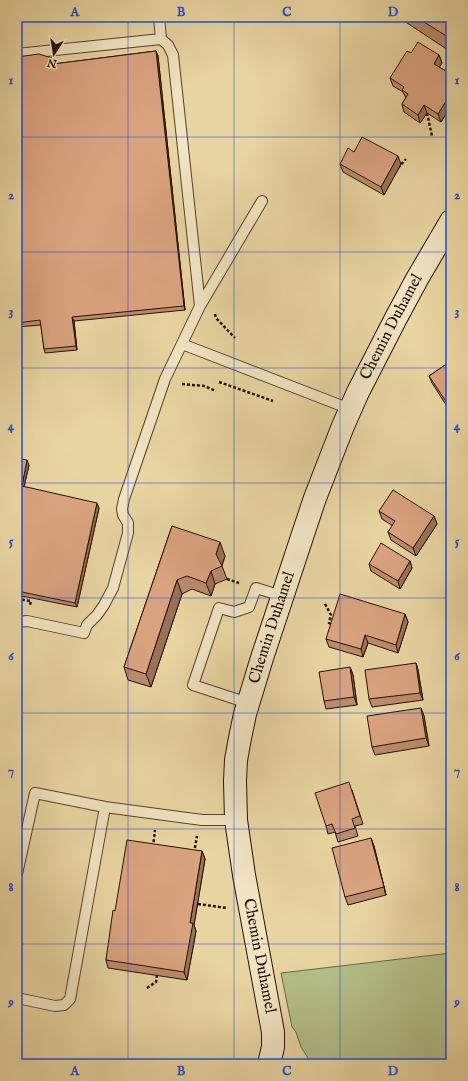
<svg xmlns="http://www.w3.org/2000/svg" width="468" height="1081" font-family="'IM FELL English',serif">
<rect width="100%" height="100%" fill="#e9d5a2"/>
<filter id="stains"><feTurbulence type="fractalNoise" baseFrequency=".005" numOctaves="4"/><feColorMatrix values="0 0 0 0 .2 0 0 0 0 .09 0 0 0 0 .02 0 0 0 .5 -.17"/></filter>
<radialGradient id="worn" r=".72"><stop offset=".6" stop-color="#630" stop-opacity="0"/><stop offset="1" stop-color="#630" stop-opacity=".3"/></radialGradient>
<path fill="#b3be88" stroke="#6d6646" d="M451,953V1064H308V1058L301,1047L296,1032L292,1027L281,973Z"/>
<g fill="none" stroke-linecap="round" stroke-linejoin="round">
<g stroke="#58402b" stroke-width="12">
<path id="lane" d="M159,17L161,39L168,45L173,55L200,306
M17,54L161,39
M182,344L350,409
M17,622L27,621L84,633L87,625L97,615L104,605L113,588L128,533V523L123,515L122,509L124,499L165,379L200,306L262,201
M248,703L193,685L219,608L234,612L249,607L256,588L282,596
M17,874L35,793L105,807L202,820H236
M17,998L55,1006L64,1005L70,999L105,807"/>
</g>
<g stroke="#270f03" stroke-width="24">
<g id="secondary">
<path id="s1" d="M269,1064L273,1047V1032L244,875L236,820L235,781L236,760L240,738L245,714L262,658L301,540L315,498L343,426L358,392L396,318L417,279L451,221"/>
</g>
</g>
<path stroke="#270f03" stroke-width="2.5" stroke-dasharray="3 2" stroke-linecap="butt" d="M427,113L432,136
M398,168L406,159
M215,314L216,318L235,338
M219,382L273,401
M182,384L204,386L216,391
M227,579L239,583
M17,599L31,601L30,605
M325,604L331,615L329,623L333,625
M153,847L155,830
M194,853L197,836
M198,904L227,908
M147,988L156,982L157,975"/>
<use href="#lane" stroke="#f1e4c3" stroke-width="10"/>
<use href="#secondary" stroke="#f1e4c3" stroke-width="22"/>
</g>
<path fill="#bb8c6e" stroke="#270f03" d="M398,17H451V52Z
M156,51L158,56L185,310L74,321L77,350L45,353L44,349L41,325L17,327V57L54,64Z
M411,53L439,55L442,63L439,67L451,74V106L441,122L427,113L420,123L404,112L402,104L406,98L403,92L393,86L390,78Z
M354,152L401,164L384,195L343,172L340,164Z
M451,361L450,411L432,383L429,376Z
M17,458L29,465L24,487L99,508L77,607L17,595Z
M379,511L434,516L437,524L416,556L391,540L388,532L393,526L382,519Z
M172,526L225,556L222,566L227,579L215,584L211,596L192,589L182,594L151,687L128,680L124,667Z
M410,561L412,568L400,589L371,571L369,564Z
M405,614L408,622L398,653L368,643L363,657L329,647L326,639Z
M416,663L418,670L423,700L372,707L369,699Z
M350,667L353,675L357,705L326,709L324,701Z
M421,708L424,716L429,746L375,755L372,747Z
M352,790L363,824L355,826L358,836L338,842L335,832L328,834L326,826Z
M371,838L374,846L386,895L348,905L345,897Z
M202,851L205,859L194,925L196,931L187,980L108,968L106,960L115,911Z"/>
<path fill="#99725a" stroke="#270f03" d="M156,51L158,56L185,310L184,306Z
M439,55L442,63L437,71L434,64Z
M451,93V106L441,122L438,114Z
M424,105L427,113L420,123L418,115Z
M398,156L401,164L384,195L381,187Z
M72,317L74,321L77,350L76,346Z
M451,400V410L450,411L447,403Z
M27,460L29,465L23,490L22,486Z
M97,503L99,508L77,607L75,603Z
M434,516L437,524L416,556L413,548Z
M220,542L225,556L221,567L216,554Z
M410,561L412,568L400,589L398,581Z
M211,571L215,584L211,596L206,583Z
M177,580L182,594L151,687L146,674Z
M405,614L408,622L398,653L396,645Z
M365,635L368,643L363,657L361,649Z
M416,663L418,670L423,700L420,693Z
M350,667L353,675L357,705L354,697Z
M421,708L424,716L429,746L426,738Z
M371,838L374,846L386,895L384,887Z
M202,851L205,859L194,925L196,931L187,980L184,972L190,923Z"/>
<path fill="#daa380" stroke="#270f03" d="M416,17H451V39Z
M418,42L439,55L434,64L451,74V93L438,114L424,105L418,115L402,104L408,94L402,90L404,87L390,78L407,51L411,53Z
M156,51L184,306L72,317L76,346L44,349L40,320L17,323V57L39,54L52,58L53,64Z
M362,137L398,156L381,187L340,164L348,148L354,152Z
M451,361V400L447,403L429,376Z
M17,458L27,460L22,486L97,503L75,603L17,591Z
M393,490L434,516L413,548L388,532L395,521L379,511Z
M172,526L220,542L216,554L222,566L211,571L206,583L187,576L177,580L146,674L124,667Z
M381,543L410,561L398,581L369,564Z
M340,594L405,614L396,645L365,635L361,649L326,639Z
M416,663L420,693L369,699L365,670Z
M350,667L354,697L324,701L319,672Z
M421,708L426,738L372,747L367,716Z
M349,782L360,816L352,819L355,828L336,834L332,824L326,826L315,793Z
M371,838L384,887L345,897L332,848Z
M127,840L202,851L190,923H193L184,972L106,960L113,910L115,911Z"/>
<path fill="none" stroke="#1d4ed8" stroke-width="1" stroke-opacity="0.55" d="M128,17V1064M234,17V1064M340,17V1064M17,137H451M17,252H451M17,368H451M17,483H451M17,598H451M17,713H451M17,829H451M17,944H451"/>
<g text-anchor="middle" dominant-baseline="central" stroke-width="3.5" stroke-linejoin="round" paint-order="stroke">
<g font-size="16" fill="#270f03" stroke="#f1e4c3">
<text stroke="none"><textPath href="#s1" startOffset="769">Chemin Duhamel</textPath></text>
<text stroke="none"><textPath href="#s1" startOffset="445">Chemin Duhamel</textPath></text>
<text transform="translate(259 956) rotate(79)">Chemin Duhamel</text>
</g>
</g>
<rect width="468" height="1081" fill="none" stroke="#e9d5a2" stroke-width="44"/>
<g transform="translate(54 54) rotate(192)" stroke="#f1e4c3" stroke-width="3" paint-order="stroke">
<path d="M0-3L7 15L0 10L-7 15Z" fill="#270f03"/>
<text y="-6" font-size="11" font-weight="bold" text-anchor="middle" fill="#270f03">N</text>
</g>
<rect x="22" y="22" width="424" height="1037" fill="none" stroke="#1d4ed8" stroke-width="1.5"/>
<g font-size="13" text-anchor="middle" font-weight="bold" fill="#1d4ed8">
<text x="75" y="16">A</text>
<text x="181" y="16">B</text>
<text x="287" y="16">C</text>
<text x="393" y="16">D</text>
<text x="11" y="84">1</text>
<text x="457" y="84">1</text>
<text x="11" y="199">2</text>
<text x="457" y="199">2</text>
<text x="11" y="315">3</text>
<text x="457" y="315">3</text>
<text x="11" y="430">4</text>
<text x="457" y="430">4</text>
<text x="11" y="545">5</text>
<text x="457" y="545">5</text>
<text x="11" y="660">6</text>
<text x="457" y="660">6</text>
<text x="11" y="775">7</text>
<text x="457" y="775">7</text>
<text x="11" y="891">8</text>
<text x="457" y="891">8</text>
<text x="11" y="1006">9</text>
<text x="457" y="1006">9</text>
<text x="75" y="1075">A</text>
<text x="181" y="1075">B</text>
<text x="287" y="1075">C</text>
<text x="393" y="1075">D</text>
</g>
<rect width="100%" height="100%" filter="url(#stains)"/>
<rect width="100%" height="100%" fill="url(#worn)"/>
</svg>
